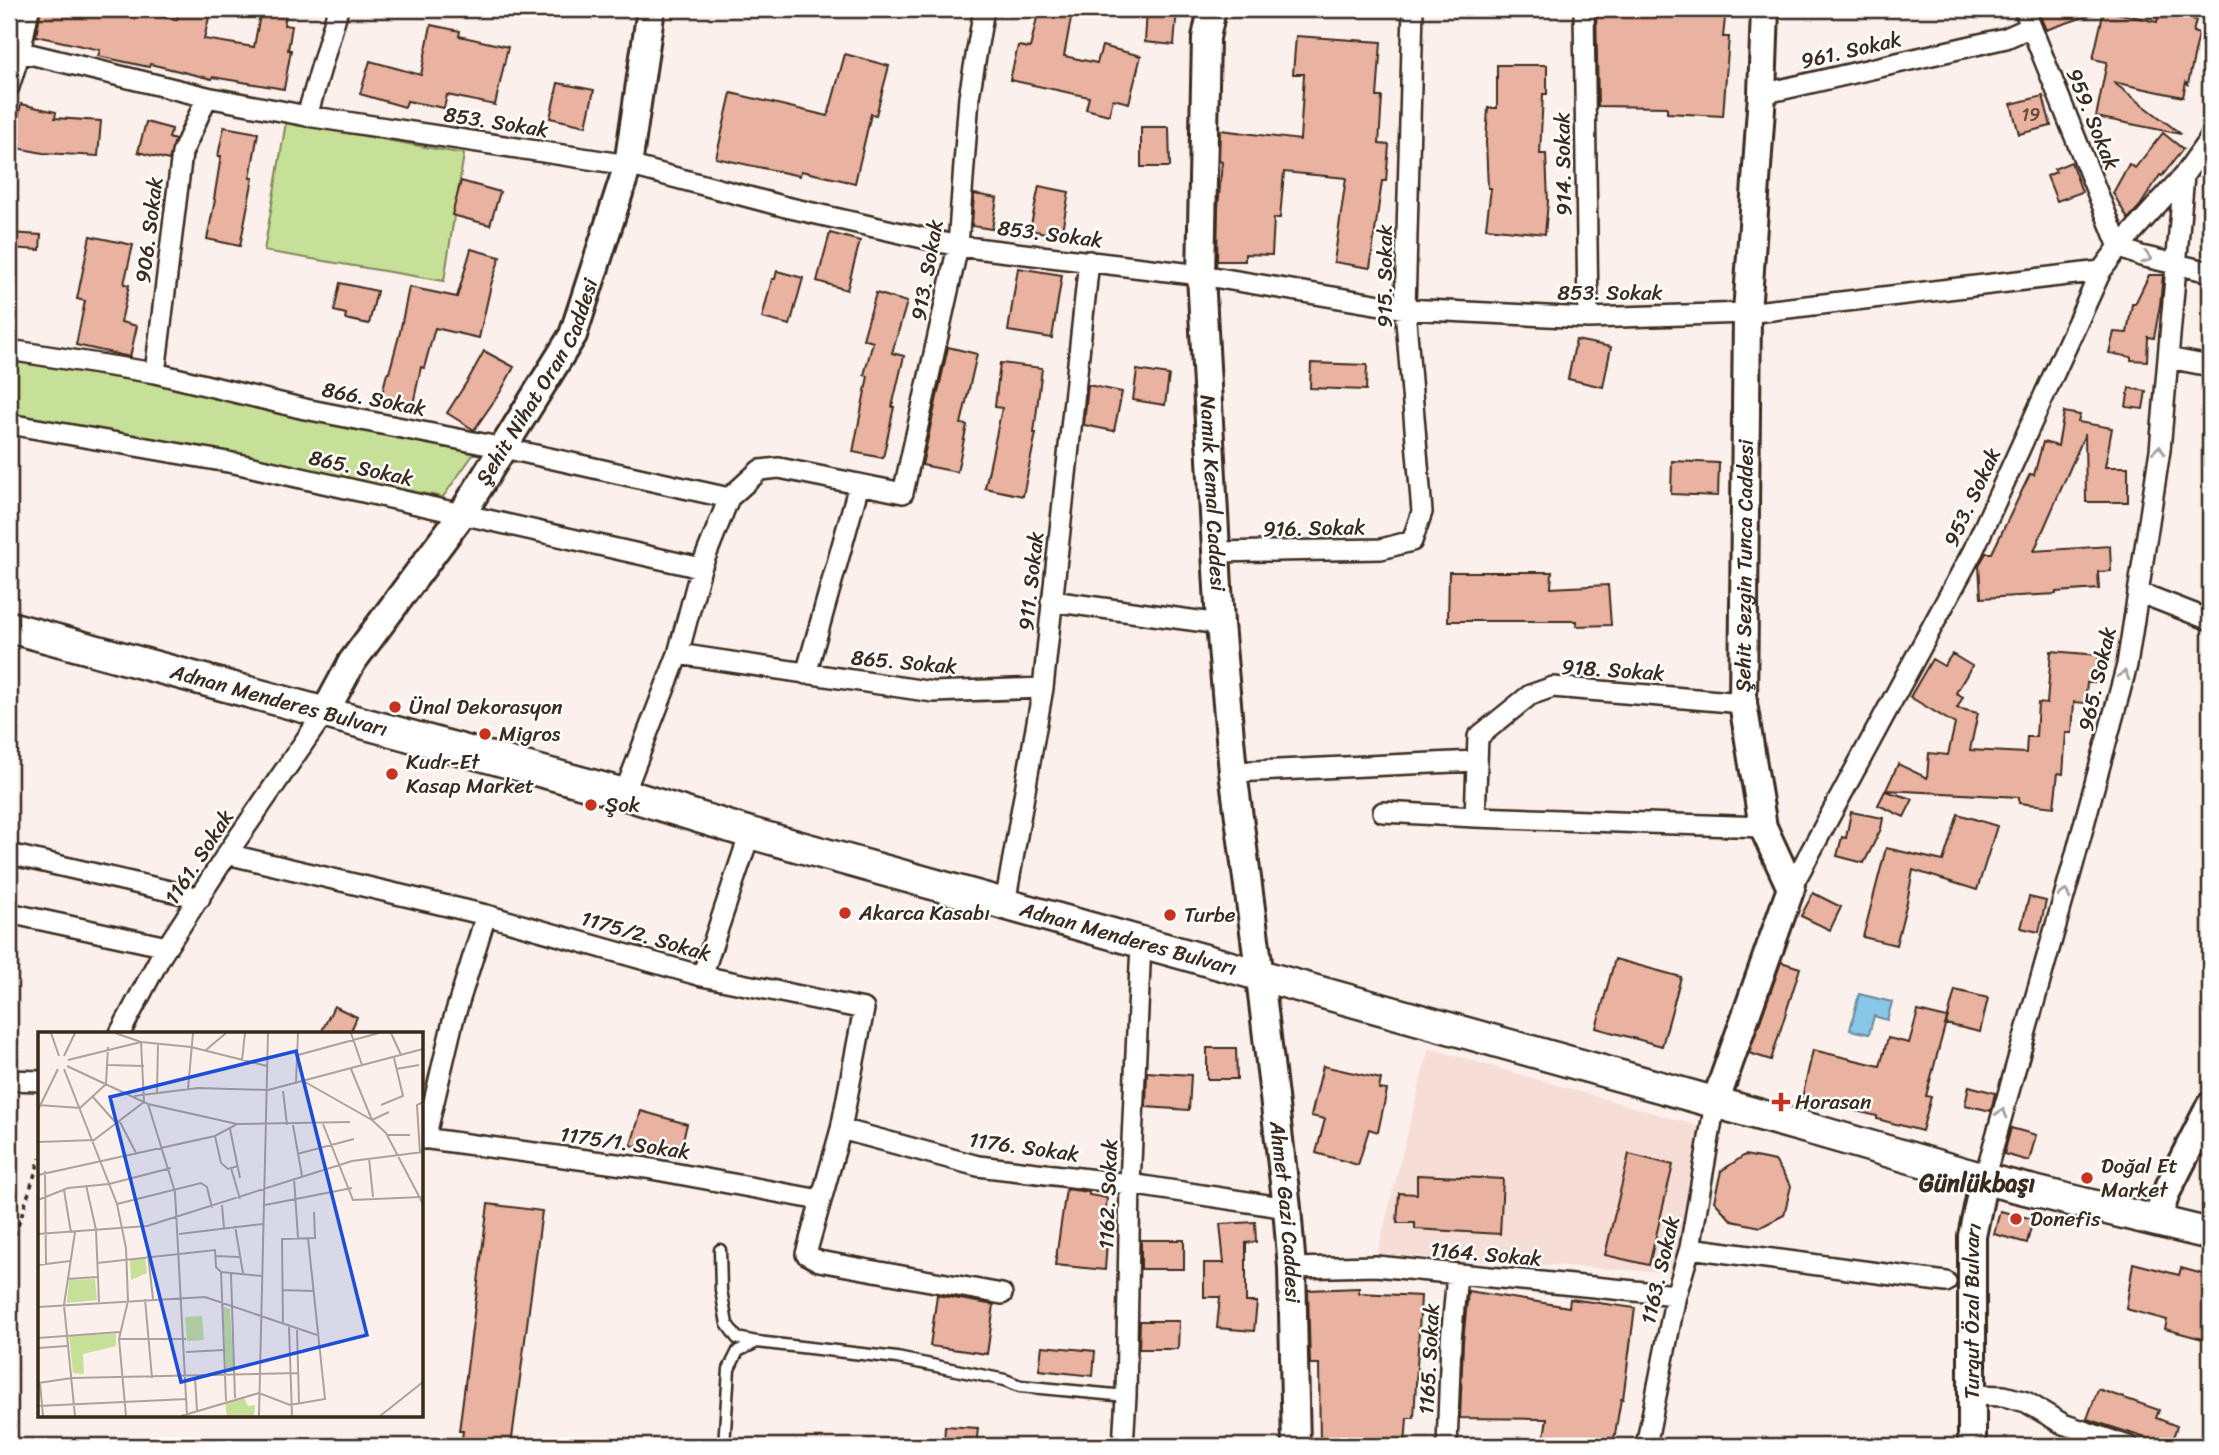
<svg xmlns="http://www.w3.org/2000/svg" width="2219" height="1455" font-family="Sriracha,sans-serif">
<rect width="100%" height="100%" fill="#fbf0ec"/>
<filter id="ink" filterUnits="userSpaceOnUse"><feTurbulence type="fractalNoise" baseFrequency=".0143" numOctaves="2"/><feDisplacementMap in="SourceGraphic" scale="14" xChannelSelector="R" yChannelSelector="G"/><feConvolveMatrix kernelMatrix="1 2 1 2 8 2 1 2 1" color-interpolation-filters="sRGB"/></filter>
<g filter="url(#ink)">
<path fill="#f6ddd5" d="M1429,1048L1705,1128L1675,1273L1377,1254Z"/>
<path fill="#c7e097" stroke="#81855a" stroke-width="2" d="M286,122L464,154L444,281L264,251Z
M9,358L159,382L475,452L443,497L154,442L9,418Z"/>
<path fill="#89c7e9" stroke="#6a8898" stroke-width="2" d="M1859,994L1892,1002L1887,1020L1874,1016L1869,1034L1850,1030Z"/>
<path fill="#eab2a0" stroke="#3b2a1e" stroke-width="2" d="M41,9H127L177,20L179,9H211L204,39L254,47L261,9H287L284,25L292,26L288,50H291L284,89L213,77L212,79L150,64L149,67L98,56L100,50L36,36Z
M1039,9H1051L1072,13L1064,56L1097,63L1102,46L1141,56L1129,103L1113,99L1109,115L1086,109L1089,97L1010,80L1018,46L1030,48Z
M1147,9H1177L1174,45L1145,42Z
M1596,9H1726L1723,37H1729L1723,116L1667,113V107L1598,106Z
M2037,9H2101L2102,11L2046,30Z
M2104,10L2157,22L2159,13L2196,20L2193,32L2199,34L2188,84L2186,82L2183,97L2113,82L2181,134L2096,117L2107,62L2093,59Z
M431,25L460,31L459,36L508,47L495,105L447,95L444,108L407,101L405,107L360,94L370,61L421,75Z
M1296,36L1381,42L1377,97H1382L1379,144L1389,145L1386,181H1382L1370,268L1334,262L1346,178L1284,172L1280,218H1274L1272,255L1245,254V261H1217L1218,208L1222,162L1219,161L1220,130L1300,140L1304,74H1293Z
M845,54L889,66L876,115L871,114L855,183L801,171L800,176L716,158L731,93L828,116Z
M1497,65H1547V94H1543L1540,154H1546L1548,202L1545,234L1486,228L1491,188H1488L1486,142L1488,108H1497Z
M558,83L594,90L586,126L550,118Z
M2043,96L2051,126L2019,134L2011,104Z
M21,104L56,112L55,118L101,121L98,156L43,153L12,147Z
M146,122L172,129L169,138L175,140L169,160L138,152Z
M224,127L258,133L250,178H253L240,246L207,239L215,200L214,199L221,156H218Z
M1141,127H1169L1170,167H1141Z
M2163,133L2183,149L2162,176L2160,175L2140,206L2128,219L2113,193L2129,164L2135,168Z
M2071,162L2082,192L2057,201L2047,176L2056,172L2054,169Z
M461,181L500,192L490,225L452,215Z
M1039,186L1069,192L1061,236L1030,230Z
M974,194L997,198L992,229L972,226Z
M9,233L41,235L40,250L9,248Z
M830,233L860,241L847,290L817,281Z
M90,236L133,245L124,284L129,285L121,322L137,326L130,357L76,345L85,301L77,299Z
M471,249L500,257L491,285L479,338L435,328L424,368L421,367L412,409L380,402L387,373H389L400,332L409,287L457,297Z
M1018,268L1062,275L1052,338L1008,331Z
M777,271L803,278L790,325L762,318L772,279H775Z
M2149,275H2163L2160,305L2154,338L2148,337L2147,361L2131,360V357L2109,353L2114,332L2127,333L2132,304H2135Z
M340,283L377,291L369,324L345,319L346,314L334,311Z
M876,293L907,302L892,353L904,356L892,407H894L883,458L853,452L868,376L864,375L873,342L863,339Z
M1576,340L1611,347L1603,387L1568,379Z
M948,347L977,354L961,424L967,425L957,472L922,465Z
M484,351L514,367L501,391L474,430L447,413L468,380Z
M1000,363L1042,368L1034,433H1036L1023,496L985,488L1002,408L995,407Z
M1311,363L1367,365L1366,390L1310,388Z
M1137,370L1169,375L1165,405L1133,400Z
M1088,385L1122,392L1114,431L1084,425Z
M2129,388L2146,391L2143,409L2126,407Z
M2064,412L2080,415L2078,422L2112,428L2105,467H2128V502H2086L2085,434L2034,551L2110,546L2111,571L2098,572L2099,589L2056,592V594L1981,598L1979,565L1986,553H1992L2030,474L2034,475L2043,442L2058,446Z
M1672,461L1719,463L1718,496L1671,494Z
M1449,572H1552L1551,588L1608,585L1611,625L1576,626V621H1448Z
M2051,651L2099,655L2097,683H2087L2085,703L2074,702L2072,733H2066L2063,774L2058,773L2054,807L2019,803V797L1886,790L1898,764L1927,778L1929,753L1948,755L1955,724L1910,697L1932,659L1944,666L1952,654L1972,666L1956,693L1963,697L1957,708L1978,713L1970,750L2026,753L2027,737H2036L2038,703L2047,704Z
M1885,791L1913,799L1904,817L1878,805Z
M1851,812L1883,818L1881,829L1864,863L1837,856L1842,837L1846,838Z
M1958,814L1997,826L1977,890L1913,870L1907,902L1896,945L1863,937L1886,848L1943,861Z
M1813,893L1841,907L1830,930L1801,916Z
M2029,897L2046,901L2039,932L2021,928Z
M1615,959L1681,977L1662,1046L1596,1028Z
M1781,962L1800,968L1771,1060L1749,1053Z
M1955,990L1988,998L1980,1032L1946,1024Z
M334,1006L357,1017L350,1033H321Z
M1918,1011L1947,1018L1926,1096L1931,1097L1922,1131L1877,1119V1116L1802,1098L1813,1050L1880,1066L1888,1038L1909,1043Z
M1207,1048H1236L1237,1079H1207Z
M1323,1066L1381,1079L1379,1089L1387,1090L1378,1132L1369,1129L1358,1165L1316,1153L1325,1119L1311,1116Z
M1147,1072L1191,1075L1189,1110L1146,1107Z
M1969,1086L1995,1093L1991,1111L1965,1105Z
M641,1111L687,1124L678,1158L631,1145Z
M2011,1128L2036,1135L2029,1161L2004,1154Z
M1629,1154L1673,1165L1649,1265L1605,1255Z
M1745,1155L1775,1161L1791,1186L1784,1215L1761,1227L1732,1221L1714,1201L1721,1171Z
M1417,1175L1503,1179L1500,1234L1415,1229V1223H1397L1399,1193L1417,1194Z
M1066,1189L1089,1192V1195L1107,1198L1102,1241H1107L1105,1270L1055,1265Z
M488,1204L542,1211L511,1446H461L463,1431H459Z
M2000,1211L2033,1219L2027,1243L1994,1234Z
M1255,1222L1256,1242L1246,1243V1302H1257L1254,1331L1217,1328L1220,1297H1204V1263H1224L1220,1224Z
M1141,1240H1184V1269H1141Z
M2133,1263L2179,1275L2181,1268L2210,1276V1341L2165,1329L2167,1320L2126,1309Z
M1359,1288V1293L1421,1296L1414,1418H1407L1405,1446H1320L1319,1364H1310L1308,1290Z
M1468,1291L1569,1307L1570,1299L1635,1308L1623,1399H1621L1613,1446H1599L1544,1436L1547,1419L1460,1418L1463,1342Z
M937,1295L994,1305L987,1354L930,1346Z
M1140,1321H1179L1178,1349H1139Z
M1042,1346L1095,1351L1093,1376L1039,1370Z
M2098,1389L2159,1410L2156,1418L2177,1426L2170,1446L2087,1419Z
M945,1426L978,1428L976,1446H944Z"/>
<g fill="none" stroke-linecap="round" stroke-linejoin="round">
<g stroke="#3b2a1e" stroke-width="15">
<path id="lane" d="M720,1250L721,1290L727,1324L737,1338L757,1342
M724,1446L729,1369L738,1351L757,1342L897,1358L1005,1380L1020,1386L1126,1396"/>
</g>
<g stroke="#3b2a1e" stroke-width="24">
<path id="street" d="M1584,9L1588,318
M2024,9L2119,247L2141,256L2210,272
M9,49L207,97L307,116L628,165L786,207L958,246L1201,275L1405,309L1588,318L1747,313L2101,271
M9,87L20,52L29,9
M1762,94L2006,38L2031,27
M307,116L338,9
M9,350L155,373L305,409L504,448L729,498
M2168,358L2210,366
M155,373L182,153L207,97
M9,424L239,464L701,568
M1216,552L1381,549L1412,541L1422,512L1405,309L1413,9
M2138,592L2210,620
M1051,601L1220,624
M678,654L933,692L1043,688
M806,674L859,485
M1233,772L1476,761
M624,794L678,654L701,568L729,498L760,470L779,468L903,493L958,246L969,97L984,9
M1383,812L1475,817L1763,827
M1475,817L1478,737L1530,695L1553,687L1743,703
M9,854L200,898
M227,854L486,915L702,976L864,1009L841,1129L806,1254L819,1261L1002,1294
M1791,888L1973,551L2101,271L2119,247L2184,175L2210,138
M1005,904L1043,688L1089,261
M9,913L167,947
M702,976L750,833
M120,1033L161,956L227,854L325,712
M9,1080L40,1081
M841,1129L978,1166L1130,1184L1287,1208
M422,1138L646,1168L820,1200
M425,1139L453,1021L486,915
M1984,1179L2073,865L2127,665L2160,450L2184,175
M1690,1248L1946,1282
M1292,1268L1376,1266L1676,1295
M1972,1395L2004,1396L2026,1402L2063,1424L2128,1446
M1123,1446L1126,1396L1130,1184L1141,944
M1447,1446L1451,1341L1457,1274
M1646,1446L1676,1295L1690,1248L1715,1103"/>
</g>
<g stroke="#3b2a1e" stroke-width="32">
<g id="secondary">
<path id="s1" d="M1212,9L1206,38L1201,275L1220,624L1233,772L1260,977L1287,1208L1292,1268L1296,1446"/>
<path id="s2" d="M325,712L352,662L462,514L573,335L628,165L651,9"/>
<path id="s3" d="M1715,1103L1791,888L1763,827L1743,703L1747,313L1762,94L1765,9"/>
<path d="M2157,1221L2166,1193L2210,1106"/>
<path id="s4" d="M1972,1446V1236L1984,1179"/>
</g>
</g>
<g stroke="#3b2a1e" stroke-width="35">
<g id="primary">
<path id="s5" d="M9,627L624,794L750,833L1814,1130L1984,1179L2210,1234"/>
</g>
</g>
<path stroke="#3b2a1e" stroke-width="3.5" stroke-dasharray="5 5" stroke-linecap="butt" d="M9,1254L40,1158"/>
<use href="#lane" stroke="#fff" stroke-width="10"/>
<use href="#street" stroke="#fff" stroke-width="19"/>
<use href="#secondary" stroke="#fff" stroke-width="26"/>
<use href="#primary" stroke="#fff" stroke-width="30"/>
</g>
<defs><path id="oneway-chevron" d="M-2-3.5L2.5 0L-2 3.5" fill="none" stroke-width="1.6" stroke-linecap="round" stroke-linejoin="round" transform="scale(1.75)"/></defs>
<g stroke="#a79f9a">
<use href="#oneway-chevron" transform="translate(2147 258) rotate(16)"/>
<use href="#oneway-chevron" transform="translate(2159 450) rotate(-83)"/>
<use href="#oneway-chevron" transform="translate(2124 675) rotate(-75)"/>
<use href="#oneway-chevron" transform="translate(2065 894) rotate(-74)"/>
<use href="#oneway-chevron" transform="translate(2002 1113) rotate(-74)"/>
</g>
</g>
<g fill="#c8321e" stroke="#fff" stroke-width="2.5">
<circle cx="395" cy="707" r="7"/>
<circle cx="485" cy="734" r="7"/>
<circle cx="392" cy="774" r="7"/>
<circle cx="591" cy="805" r="7"/>
<circle cx="845" cy="913" r="7"/>
<circle cx="1170" cy="915" r="7"/>
<path d="M1777.5 1091.5h7v7h7v7h-7v7h-7v-7h-7v-7h7z"/>
<circle cx="2087" cy="1178" r="7"/>
<circle cx="2016" cy="1219" r="7"/>
</g>
<g text-anchor="middle" dominant-baseline="central" stroke-width="5" stroke-linejoin="round" paint-order="stroke">
<g font-size="18" fill="#674c3e">
<text x="2031" y="115">19</text>
</g>
<g font-size="21" fill="#3b2a1e" stroke="#fff">
<text transform="translate(1851 50) rotate(-13)">961. Sokak</text>
<text transform="translate(2093 119) rotate(68)">959. Sokak</text>
<text transform="translate(496 122) rotate(9)">853. Sokak</text>
<text transform="translate(1563 164) rotate(-91)">914. Sokak</text>
<text transform="translate(149 230) rotate(-83)">906. Sokak</text>
<text transform="translate(1050 234) rotate(7)">853. Sokak</text>
<text transform="translate(927 270) rotate(-80)">913. Sokak</text>
<text transform="translate(1385 276) rotate(-90)">915. Sokak</text>
<text x="1610" y="293">853. Sokak</text>
<text stroke="none"><textPath href="#s2" startOffset="394">Şehit Nihat Oran Caddesi</textPath></text>
<text transform="translate(374 399) rotate(11)">866. Sokak</text>
<text transform="translate(361 468) rotate(12)">865. Sokak</text>
<text stroke="none"><textPath href="#s1" startOffset="485">Namık Kemal Caddesi</textPath></text>
<text transform="translate(1972 497) rotate(-65)">953. Sokak</text>
<text transform="translate(1314 528) rotate(-1)">916. Sokak</text>
<text stroke="none"><textPath href="#s3" startOffset="558">Şehit Sezgin Tunca Caddesi</textPath></text>
<text transform="translate(1031 581) rotate(-84)">911. Sokak</text>
<text transform="translate(904 662) rotate(5)">865. Sokak</text>
<text transform="translate(1613 670) rotate(4)">918. Sokak</text>
<text transform="translate(2097 679) rotate(-77)">965. Sokak</text>
<text stroke="none"><textPath href="#s5" startOffset="280">Adnan Menderes Bulvarı</textPath></text>
<text transform="translate(199 857) rotate(-57)">1161. Sokak</text>
<text transform="translate(646 936) rotate(16)">1175/2. Sokak</text>
<text stroke="none"><textPath href="#s5" startOffset="1162">Adnan Menderes Bulvarı</textPath></text>
<text transform="translate(625 1143) rotate(8)">1175/1. Sokak</text>
<text transform="translate(1024 1147) rotate(8)">1176. Sokak</text>
<text transform="translate(1108 1194) rotate(-88)">1162. Sokak</text>
<text stroke="none"><textPath href="#s1" startOffset="1208">Ahmet Gazi Caddesi</textPath></text>
<text transform="translate(1486 1254) rotate(5)">1164. Sokak</text>
<text transform="translate(1660 1270) rotate(-77)">1163. Sokak</text>
<text stroke="none"><textPath href="#s4" startOffset="135">Turgut Özal Bulvarı</textPath></text>
<text transform="translate(1429 1359) rotate(-87)">1165. Sokak</text>
</g>
<g font-size="21" fill="#3b2a1e" stroke="#fff" text-anchor="start">
<text x="409" y="707">Ünal Dekorasyon</text>
<text x="499" y="734">Migros</text>
<text x="406" y="762">Kudr-Et<tspan x="406" dy="24">Kasap Market</tspan></text>
<text x="605" y="805">Şok</text>
<text x="859" y="913">Akarca Kasabı</text>
<text x="1184" y="915">Turbe</text>
<text x="1795" y="1102">Horasan</text>
<text x="2101" y="1166">Doğal Et<tspan x="2101" dy="24">Market</tspan></text>
<text x="2030" y="1219">Donefis</text>
</g>
<g font-size="24" font-weight="bold" fill="#3b2a1e" stroke="#fff">
<text x="1977" y="1183">Günlükbaşı</text>
</g>
</g>
<g transform="translate(38 1032)">
<rect width="385" height="385" fill="#fbf0ec"/>
<path d="M107,225L109,241L93,248L92,228ZM57,247L59,268L29,271L31,248ZM185,274L192,277L196,340H188ZM164,284L166,308L149,309L147,285ZM78,302V314L45,322L46,342L35,341L31,304ZM206,366L210,374L217,373L216,384H189L187,371Z" fill="#c7e097"/>
<path fill="none" stroke="#aea19a" stroke-width="2" d="M13,1L21,24M77,1L103,10L153,15L229,34M313,1L324,33M353,1L363,23M168,18L188,1M260,23L341,1M26,24L37,1M30,28L103,10M204,28L207,1M70,33L106,34M29,34L110,72L199,92M26,37L79,172L88,216L90,269L81,307L88,384M313,37L334,88L351,80M358,37L381,33M267,50L334,88L348,101L385,172M258,51L260,1M150,57L155,1M230,58L385,17M245,59L249,93M119,60L120,12M54,64L78,91M96,64L160,56L230,58M110,72L137,160L149,384M0,73L42,76L68,52L70,15M343,73L365,64L356,26M0,78L20,37M81,88L98,121M285,92L315,168L383,165M255,93L264,144M192,97L202,146M350,103H372M177,104L183,131L190,137L200,134M0,110L56,108L106,70L103,10M382,121L379,73L385,70M259,122L316,107M331,126L335,165M193,136L202,167M7,139L8,233M0,143L177,104L199,92L312,90M256,146L260,206M48,153L58,198L61,270M26,158L33,201M0,168L30,156L71,152L133,136M79,172L163,151L169,155L174,176M184,173L186,196M227,173L314,156M197,194L205,241M0,202L109,194L314,129L385,120M141,202L225,192M110,223L115,267M177,224L203,225M59,231L177,218L178,235L183,240L224,244M0,233L32,229M183,240L188,369M193,242L197,366M29,247L59,245M244,258L275,259M107,267L114,346M0,275L167,265L279,303M245,293L244,207L277,206L276,180M251,295L254,384M259,298L261,371M0,306L82,300M81,307H148M0,316L29,314M148,320L185,318M157,346L159,378M0,351L34,346L260,341M2,351L5,384M0,374L149,367M37,384L26,273L37,200M143,384L221,361L252,373L287,367L270,206M221,384L230,1M342,384L385,350"/>
<path fill="#1d4ed8" fill-opacity="0.15" stroke="#1d4ed8" stroke-width="3.5" d="M258,19L329,303L143,350L72,65Z"/>
<rect width="385" height="385" fill="none" stroke="#3b2a1e" stroke-width="3.5"/>
</g>
<rect width="2219" height="1455" fill="none" stroke="#fff" stroke-width="35"/>
<rect x="18" y="18" width="2184" height="1420" fill="none" stroke="#3b2a1e" stroke-width="2.5" filter="url(#ink)"/>
</svg>
